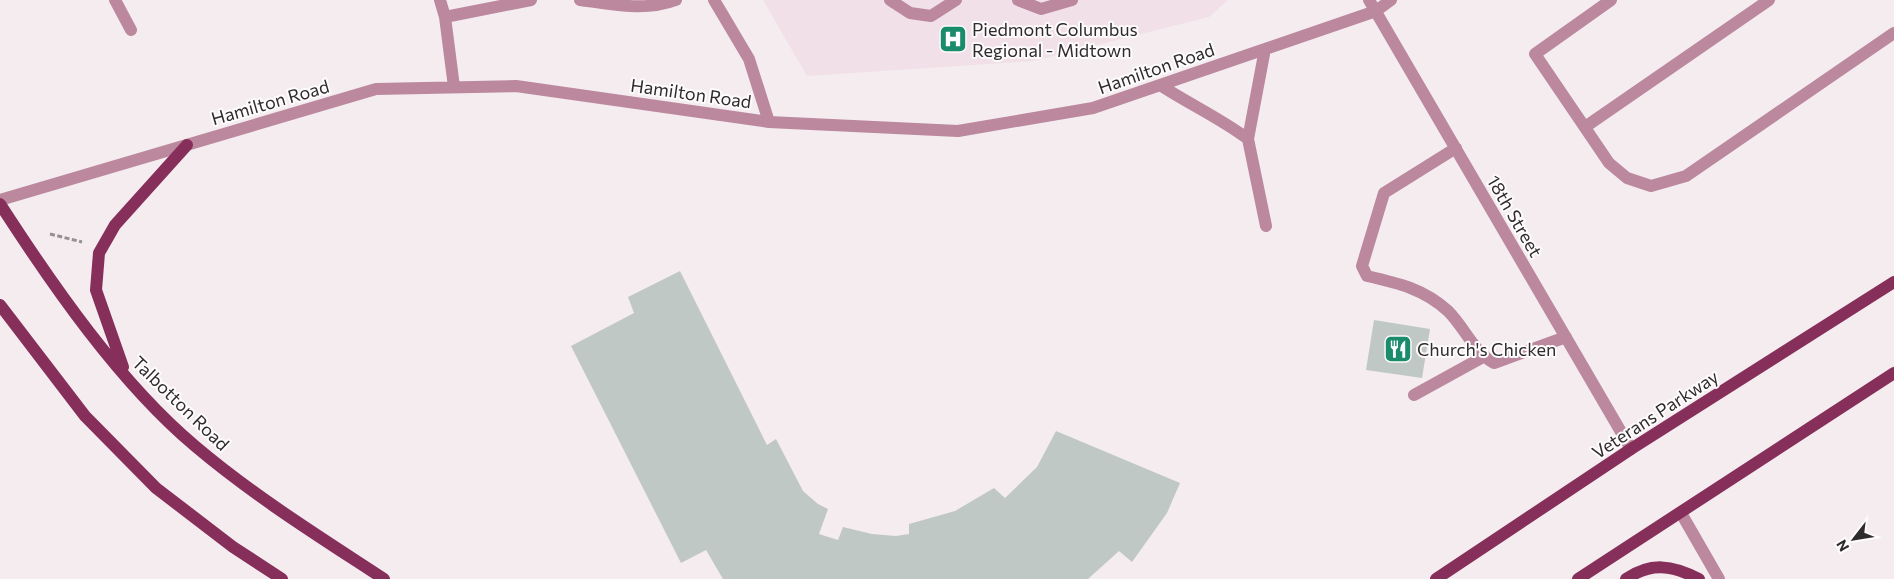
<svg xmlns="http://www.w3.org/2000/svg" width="1894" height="579" font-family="Commissioner,sans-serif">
<rect width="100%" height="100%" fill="#f4ecef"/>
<path fill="#f1e0e7" d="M763,0H1228L1209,17L1033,61L807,76Z"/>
<path fill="#c0c8c5" d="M680,271L767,445L776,439L803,491L818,504L828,509L819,534L838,540L843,527L872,534L896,536L909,534V524L955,511L994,488L1005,498L1037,467L1056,431L1180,483L1167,513L1132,562L1119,551L1088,579H723L706,550L681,563L571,346L634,313L628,297Z
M1374,320L1430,329L1422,378L1366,370Z"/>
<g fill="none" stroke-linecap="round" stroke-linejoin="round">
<path stroke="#958f91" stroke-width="3" stroke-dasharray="5 2.5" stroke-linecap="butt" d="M50,234L82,242"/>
<path stroke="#bb889d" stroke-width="12" d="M115,0L131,30
M440,0L445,17L454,87
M580,0C613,4 644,12 676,0
M714,0L749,59L769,122
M890,0L910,13L931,16L956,0
M1018,0L1041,9L1072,0
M1369,0L1631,449
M1611,0L1535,54L1609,163L1627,178L1651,186L1686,176L1894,33
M445,17L531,0
M1265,49L1248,139L1266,226
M1160,85C1189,104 1220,118 1248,139
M1585,127L1769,0
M1456,148L1384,193L1362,266L1367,276C1398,283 1424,289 1448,311C1465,328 1473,351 1494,363L1566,337
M0,200L376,89L516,86L769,122L958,131L1093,108L1376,11L1391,0
M1414,395L1483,357
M1681,513L1719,579"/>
<path stroke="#872f5b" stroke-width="12" d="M0,204C53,286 120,383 195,446C254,496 320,537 384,579
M0,305L85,416L156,488L233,547L282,579
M123,367L96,290L99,253L115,225L187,145
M1436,579L1631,449L1894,282
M1578,579L1894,373
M1626,579C1651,562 1672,565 1699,579"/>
</g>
<defs>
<g id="hospital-square" transform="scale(1.4375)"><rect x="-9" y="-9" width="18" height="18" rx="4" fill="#1a8b6b" stroke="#fefbfc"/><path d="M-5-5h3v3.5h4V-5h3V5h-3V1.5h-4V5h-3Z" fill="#fff"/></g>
<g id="restaurant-square" transform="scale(1.4375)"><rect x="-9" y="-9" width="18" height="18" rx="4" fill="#1a8b6b" stroke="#fefbfc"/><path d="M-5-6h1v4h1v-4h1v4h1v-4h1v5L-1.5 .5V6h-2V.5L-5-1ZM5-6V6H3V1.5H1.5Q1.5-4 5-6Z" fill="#fff"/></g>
</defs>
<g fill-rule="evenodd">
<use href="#hospital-square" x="953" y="39"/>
<use href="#restaurant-square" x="1398" y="349"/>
</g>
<g text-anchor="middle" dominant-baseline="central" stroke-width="4" stroke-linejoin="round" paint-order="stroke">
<g font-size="18" fill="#2e2b2c" stroke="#fefbfc" text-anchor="start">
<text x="972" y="29">Piedmont Columbus<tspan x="972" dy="21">Regional - Midtown</tspan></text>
<text x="1417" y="349">Church's Chicken</text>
</g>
<g font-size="18" fill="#2e2b2c" stroke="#fefbfc">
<text transform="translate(1156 68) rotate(-19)">Hamilton Road</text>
<text transform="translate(691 93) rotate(8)">Hamilton Road</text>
<text transform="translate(270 102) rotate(-16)">Hamilton Road</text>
<text transform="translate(1515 216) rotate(60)">18th Street</text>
<text transform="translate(181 403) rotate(44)">Talbotton Road</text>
<text transform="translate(1655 414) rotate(-33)">Veterans Parkway</text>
</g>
</g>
<g transform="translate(1854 539) rotate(239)" stroke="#fefbfc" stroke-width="4" paint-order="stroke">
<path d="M0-4L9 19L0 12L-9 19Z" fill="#2e2b2c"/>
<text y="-8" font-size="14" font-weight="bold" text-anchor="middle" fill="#2e2b2c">N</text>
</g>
</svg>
